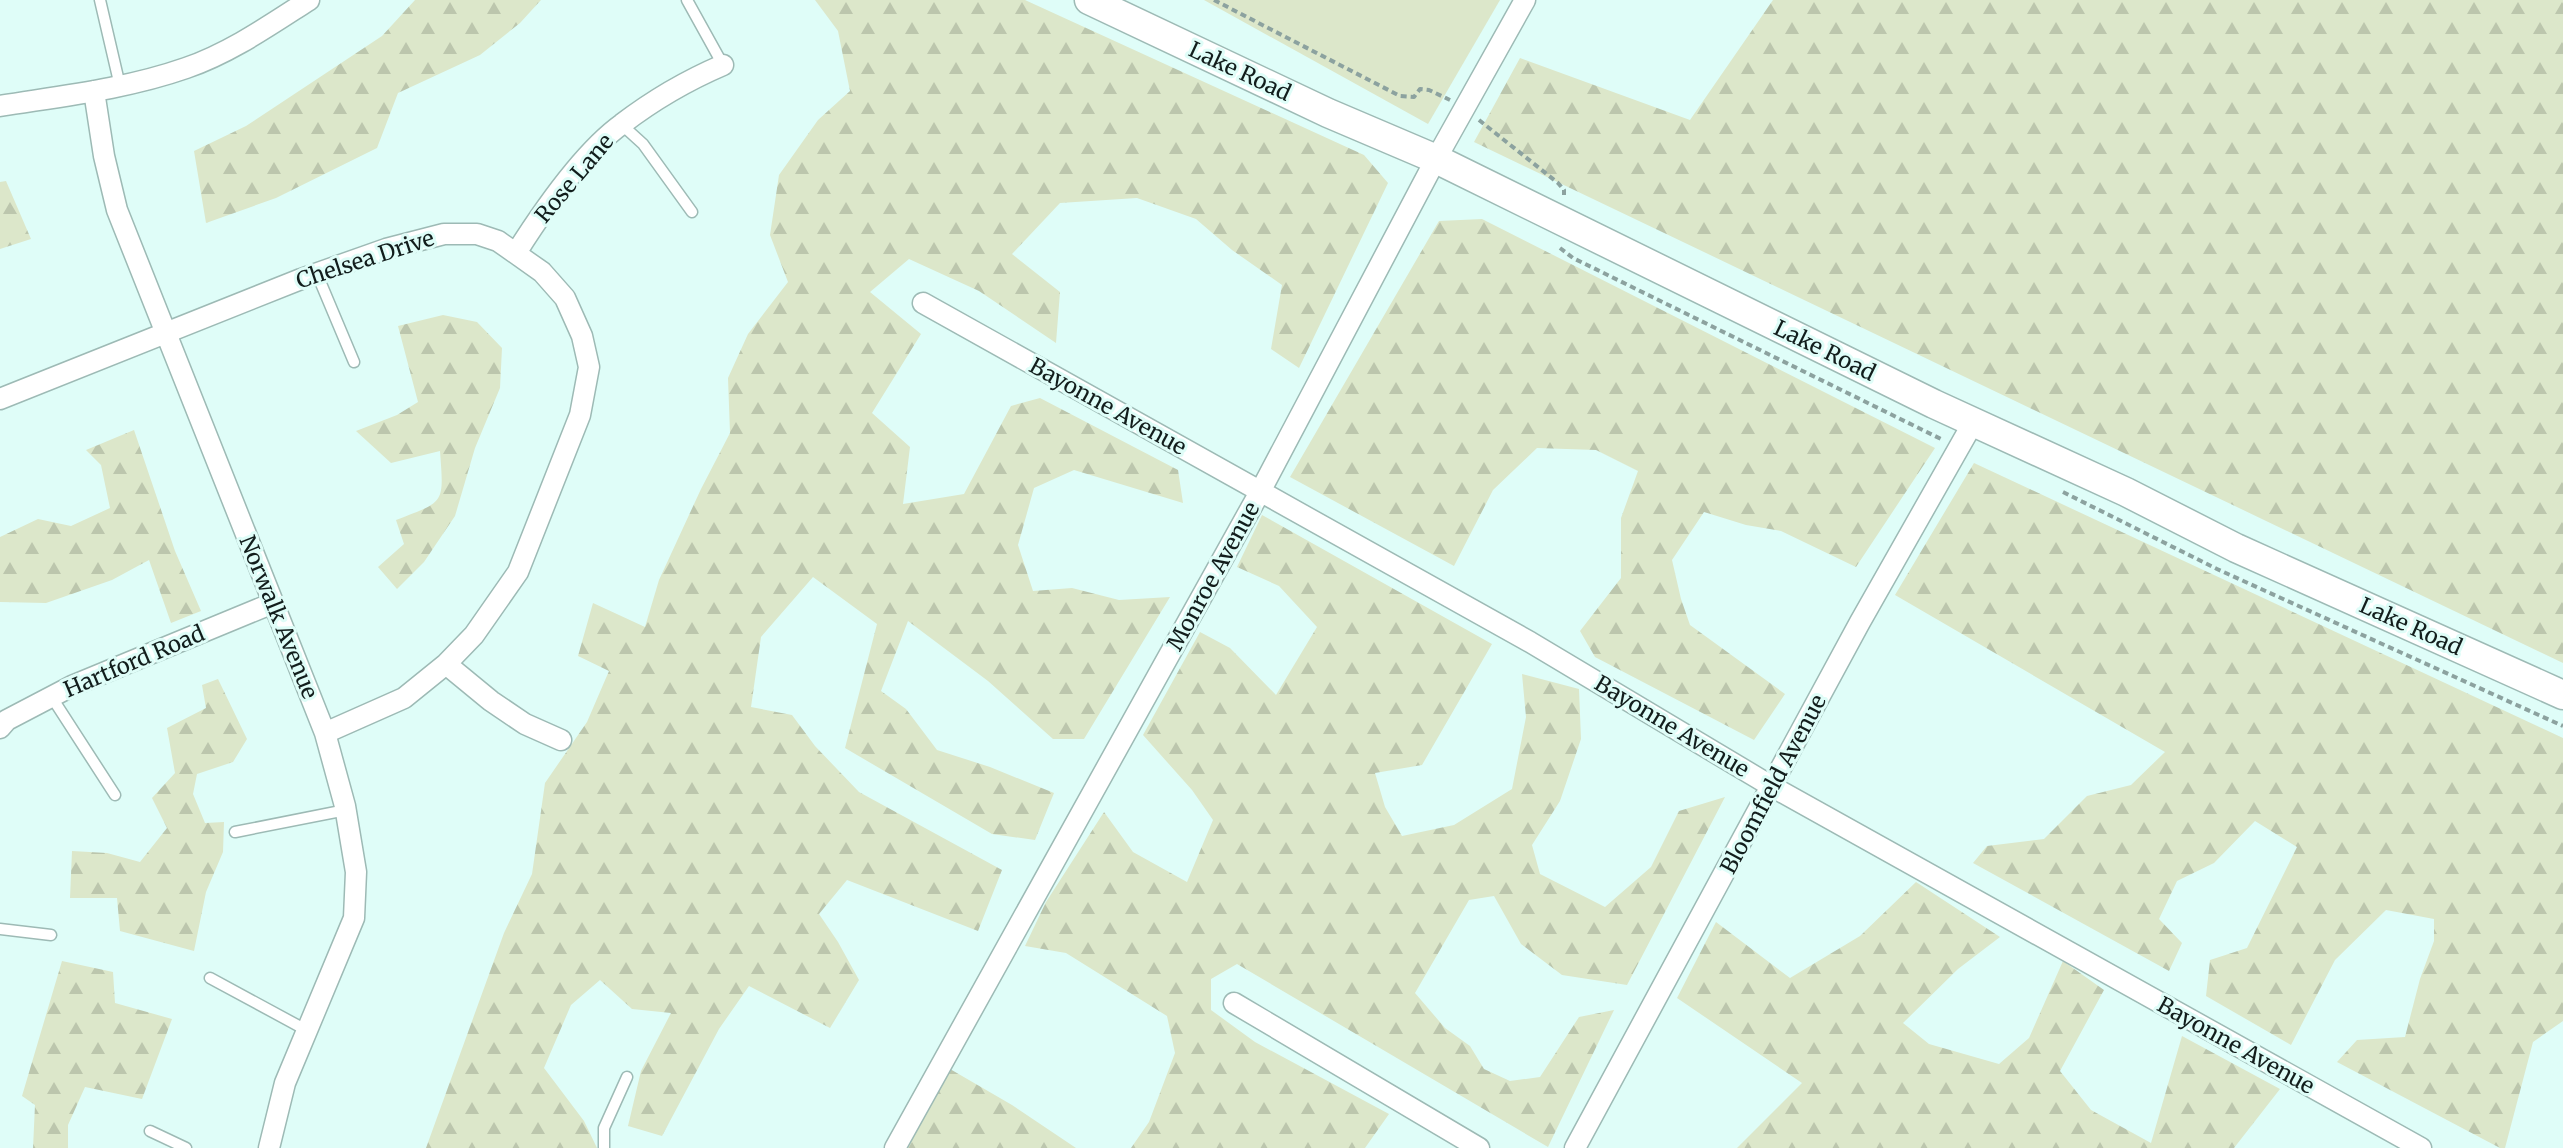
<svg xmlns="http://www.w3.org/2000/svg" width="2563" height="1148" font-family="Merriweather,serif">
<defs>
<pattern id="forest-firs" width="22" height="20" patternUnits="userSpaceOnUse" patternTransform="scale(2)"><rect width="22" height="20" fill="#dce7ca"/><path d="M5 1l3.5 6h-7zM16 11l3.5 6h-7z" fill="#bcc6ad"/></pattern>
</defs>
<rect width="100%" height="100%" fill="#dffdf8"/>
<path fill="#dce7ca" d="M1204,0H1500L1428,124Z"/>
<path fill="url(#forest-firs)" d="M415,0H541L520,23L480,55L398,93L377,148L276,198L206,223L194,151L246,126L382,36Z
M815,0H1025L1364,155L1388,183L1299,368L1271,349L1282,285L1232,250L1196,219L1137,198L1060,203L1012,254L1060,292L1056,343L979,291L909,259L870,292L921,334L872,413L910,447L903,504L964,494L1011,406L1040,398L1178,470L1183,503L1074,470L1034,488L1018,545L1033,591L1072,588L1119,600L1170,597L1084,739H1053L988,681L908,621L881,691L906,709L937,750L990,767L1054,793L1035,840L992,834L845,748L877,624L813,577L761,637L751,707L792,715L815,746L859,792L1002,870L978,931L847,880L819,914L838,942L859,980L830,1028L749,986L719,1029L662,1136L628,1126L641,1071L671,1013L632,1009L600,980L571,1005L544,1068L584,1121L597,1148H426L504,933L532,874L545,783L587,722L609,671L578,656L593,603L645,627L659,580L701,489L730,433L728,378L748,334L788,282L770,235L779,175L818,120L850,91L838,31Z
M1773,0H2563V663L1474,142L1520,58L1690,120Z
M6,181L31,239L0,249V182Z
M1482,219L1935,448L1856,567L1781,531L1746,525L1704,512L1672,560L1681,599L1690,625L1785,694L1754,740L1595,657L1580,631L1621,578V518L1638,471L1596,450L1537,448L1493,490L1454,566L1290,477L1439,221Z
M443,315L477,322L502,348L500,388L475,448L455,516L424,562L397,589L378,567L404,544L396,520C445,501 444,505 440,451L391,463L356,431L397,415L418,402L398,326Z
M134,430L175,551L201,611L171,623L149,560L112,580L46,603L0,602V537L38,519L71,526L110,508L101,465L86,450Z
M1974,463L2563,738V1021L2533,1042L2505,1148H2500L2337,1062L2357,1040L2405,1037L2420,979L2434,941V919L2386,910L2335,960L2291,1045L2206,996L2210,960L2247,948L2297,847L2255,821L2214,863L2177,881L2159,919L2182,943L2169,971L1973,863L1987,846L2044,839L2087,796L2131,785L2165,752L1895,595Z
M1262,515L1492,644L1422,765L1375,773L1385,807L1402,836L1454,825L1512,789L1526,717L1522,674L1579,689L1581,739L1560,801L1532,845L1540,874L1605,907L1651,867L1679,811L1725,797L1627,985L1562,975L1521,944L1494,896L1469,900L1415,993L1445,1028L1470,1046L1484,1069L1510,1081L1540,1077L1579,1017L1614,1010L1548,1147L1237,964L1211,979V1010L1255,1042L1389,1114L1365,1148H1131L1149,1122L1175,1053L1167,1016L1066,953L1025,946L1046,902L1104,812L1133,852L1187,882L1213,820L1192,790L1143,735L1200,632L1230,648L1276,695L1317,627L1279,586L1237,567Z
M218,679L247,739L233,762L197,774L193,794L205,823L224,822L223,852L206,892L194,951L120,931L117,898H70L72,851L107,853L140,862L167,828L152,798L175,773L167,728L206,708L202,685Z
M1916,882L2000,937L1958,969L1903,1023L1929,1044L1999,1064L2029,1038L2063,961L2104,990L2060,1071L2091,1110L2151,1143L2182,1036L2280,1089L2234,1148H1737L1802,1083L1677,998L1716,922L1790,978L1860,936Z
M62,961L113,972L115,1003L172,1019L142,1099L85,1087L68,1125V1148H33L35,1105L22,1096Z
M950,1069L1012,1105L1076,1148H906Z"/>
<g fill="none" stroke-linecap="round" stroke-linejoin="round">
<g stroke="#9dbab5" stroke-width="13">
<path id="lane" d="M100,0L120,86
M687,0L723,65
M621,124L643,144L692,212
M317,274L354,362
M51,696L115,795
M235,832L346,810
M0,929L51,935
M210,978L308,1031
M150,1131L186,1148
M604,1148V1128L627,1077"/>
</g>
<g stroke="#9dbab5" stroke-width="23">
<path id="street" d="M94,91L104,156L117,210L325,733L345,806L356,872L354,918L285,1083L269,1148
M0,106C62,96 126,89 186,68C230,53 270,25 309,0
M516,253C542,212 583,152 622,124C652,101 688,80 723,65
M923,303L1530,642L1771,786L2421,1148
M0,399L301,279L386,249L444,234H477L498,241L542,272L565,298L582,336L589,367L580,415L518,572L474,635L446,664L404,698L325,733
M446,664L491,701L525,724L561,740
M0,728L7,720L72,686L273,603
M1234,1003L1479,1148
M895,1148L1261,490L1436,159L1525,0
M1575,1148L1860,622L1974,421"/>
</g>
<g stroke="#9dbab5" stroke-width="31">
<path id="secondary" d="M1089,0L1328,113L1436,159L1934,404L2126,492L2236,548L2563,695"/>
</g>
<path stroke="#8ca29f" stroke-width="4" stroke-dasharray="6 4" stroke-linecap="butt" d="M1214,0L1400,96L1414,97L1420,89L1429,90L1450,100
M1479,120L1558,183L1564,190V195
M1560,248L1573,258L1941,439
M2063,492L2217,569L2563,726"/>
<use href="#lane" stroke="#fff" stroke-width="10"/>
<use href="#street" stroke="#fff" stroke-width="20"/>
<use href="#secondary" stroke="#fff" stroke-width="28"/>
</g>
<g text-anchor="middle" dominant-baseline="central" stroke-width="6" stroke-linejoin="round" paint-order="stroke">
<g font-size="22" fill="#121d1c" stroke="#dffdf8">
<text transform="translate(1240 71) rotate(25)">Lake Road</text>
<text transform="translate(574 178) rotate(-50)">Rose Lane</text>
<text transform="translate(365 259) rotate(-18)">Chelsea Drive</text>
<text transform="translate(1825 350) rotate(26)">Lake Road</text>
<text transform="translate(1108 406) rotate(29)">Bayonne Avenue</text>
<text transform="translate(1213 576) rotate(-61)">Monroe Avenue</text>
<text transform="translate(279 617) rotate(68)">Norwalk Avenue</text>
<text transform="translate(2411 626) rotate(24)">Lake Road</text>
<text transform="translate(134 661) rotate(-23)">Hartford Road</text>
<text transform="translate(1672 726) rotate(31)">Bayonne Avenue</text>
<text transform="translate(1773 784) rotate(-62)">Bloomfield Avenue</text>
<text transform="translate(2236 1045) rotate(29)">Bayonne Avenue</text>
</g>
</g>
</svg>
